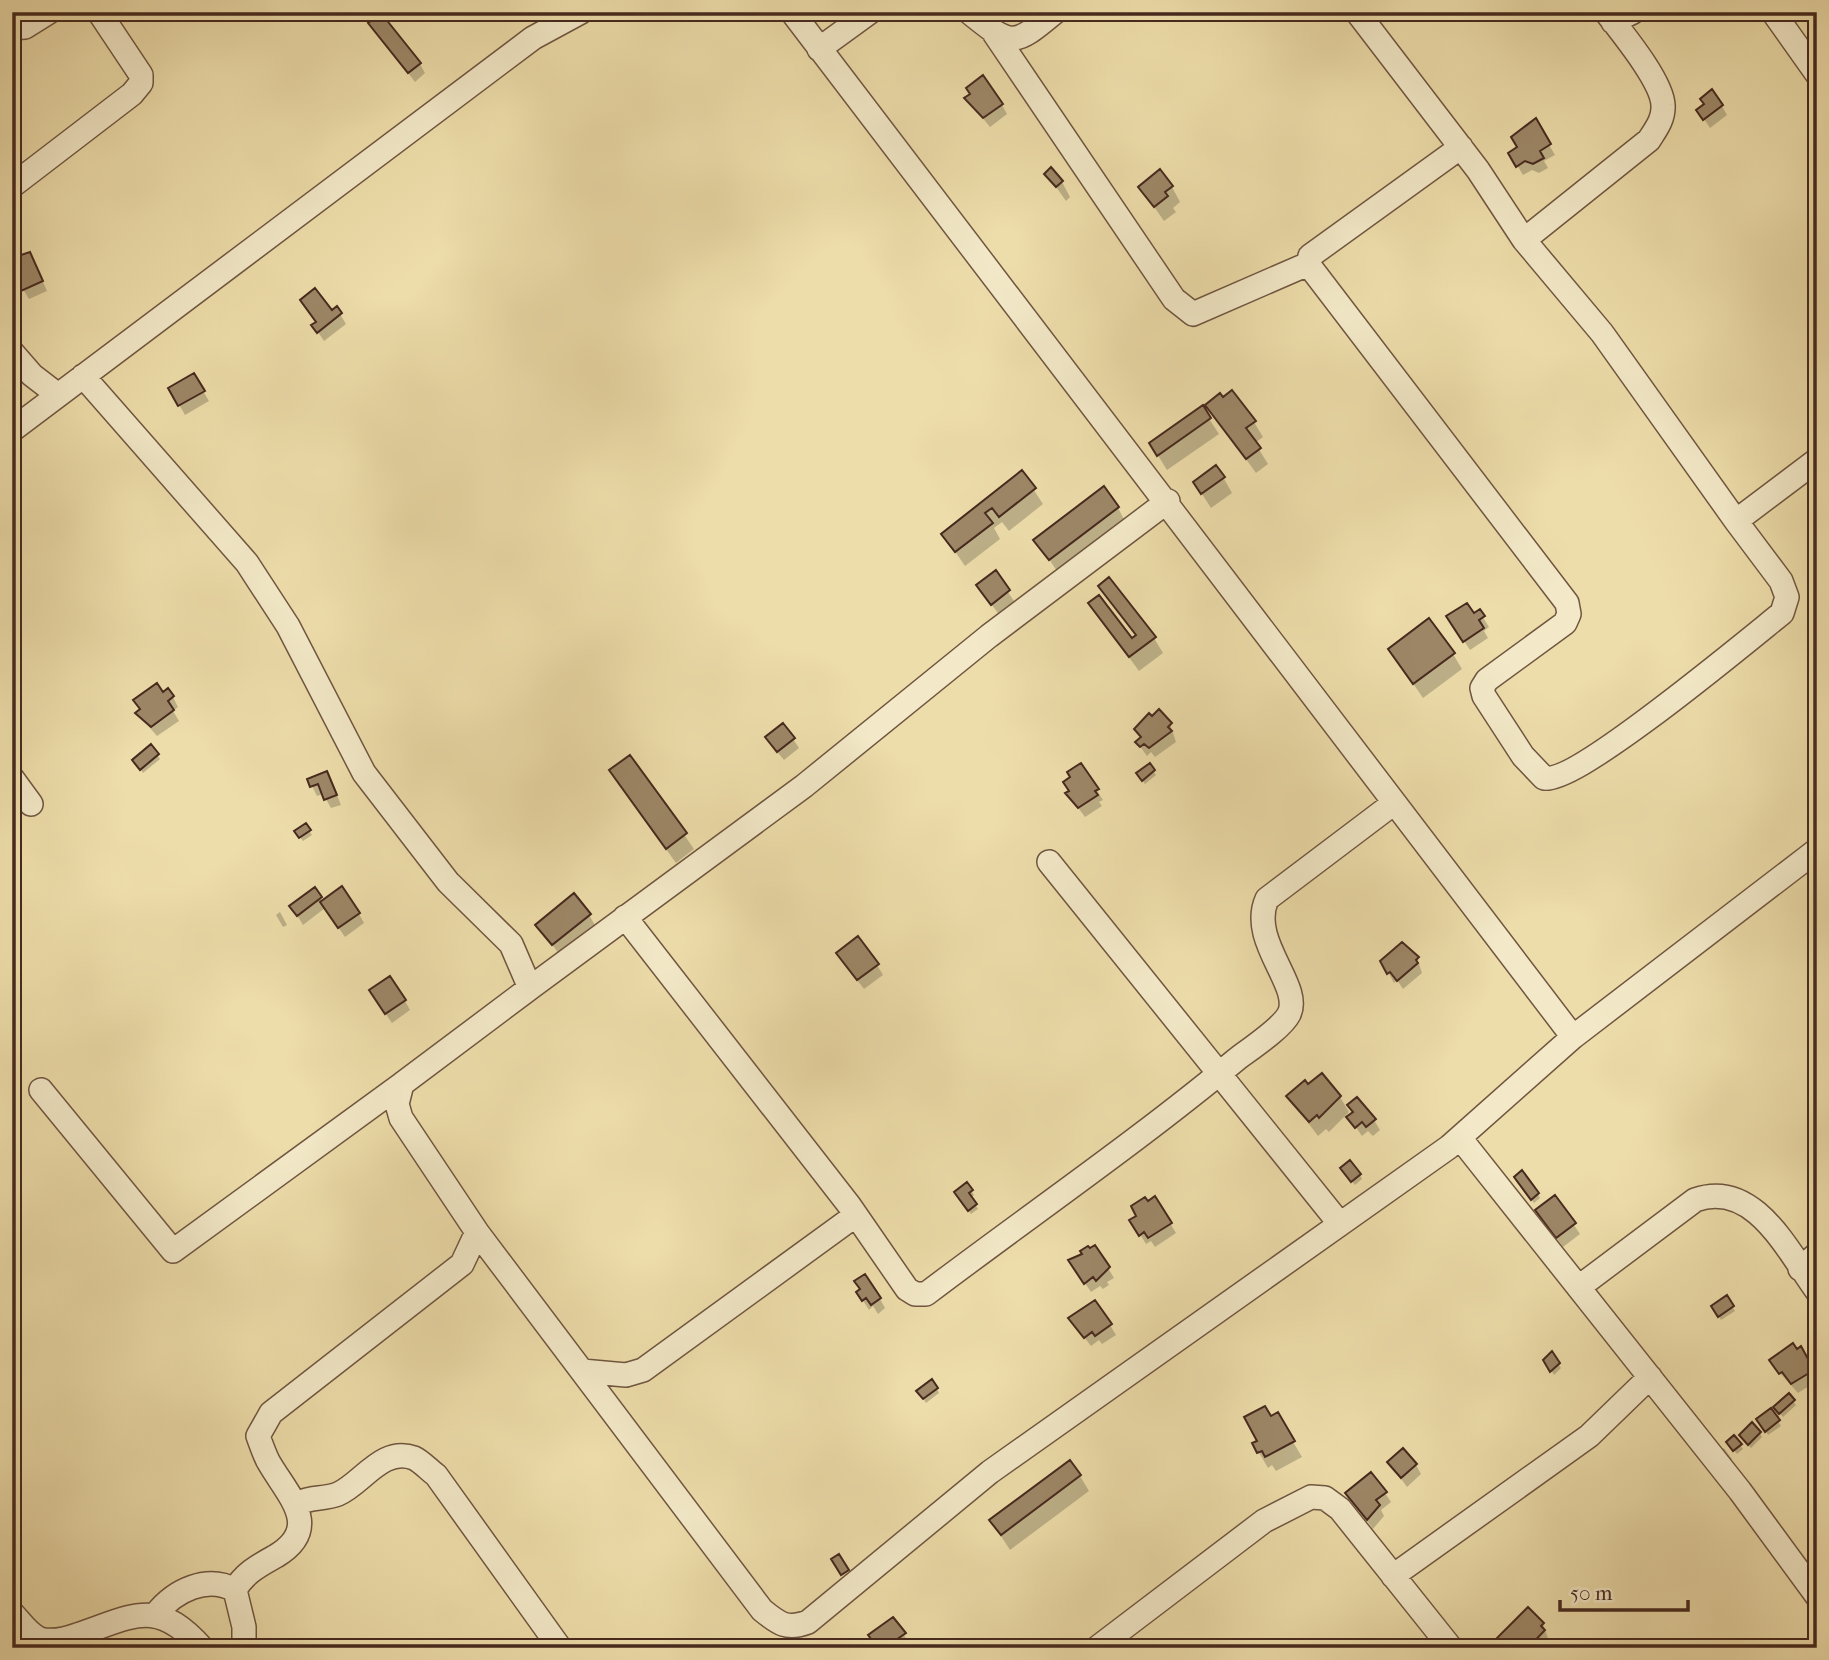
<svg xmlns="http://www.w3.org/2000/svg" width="1829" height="1660" font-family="'IM FELL French Canon',serif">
<rect width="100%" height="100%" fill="#edddaa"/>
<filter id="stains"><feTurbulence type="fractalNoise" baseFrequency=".00286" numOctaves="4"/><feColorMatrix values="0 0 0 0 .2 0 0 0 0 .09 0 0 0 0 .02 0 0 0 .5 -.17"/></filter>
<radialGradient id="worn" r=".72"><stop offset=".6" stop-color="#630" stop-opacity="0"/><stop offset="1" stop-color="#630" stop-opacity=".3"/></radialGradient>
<path fill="#0003" d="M120,12H142L132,19L130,15L125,19Z
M1216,12H1228L1229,15L1221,20Z
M1426,12H1435L1438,17L1431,19Z
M371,24L420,64L425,73L415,82Z
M972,95L1002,105L1007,114L990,127L967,99Z
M1722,106L1727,115L1710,128L1698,110Z
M1535,121L1555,155L1544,161L1548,168L1539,173L1532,170L1523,175L1510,153L1519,148Z
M1047,174L1062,182L1070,197L1066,201Z
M1140,187H1172L1180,202L1173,208L1176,212L1164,221Z
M12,261L35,264L47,291L29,299L21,286L14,289Z
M337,309L346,324L324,341L314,326Z
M194,376L209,401L185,415L170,389Z
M1223,399L1254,422L1263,437L1255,443L1268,464L1256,473L1207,405Z
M1202,408L1219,434L1167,470L1151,444Z
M1022,472L1043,504L1009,531L1002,522L994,528L1000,539L965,566L943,534Z
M1223,477L1232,493L1211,508L1195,483Z
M1118,508L1126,523L1059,574L1036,540Z
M12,563L21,577L12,584Z
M995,573L1014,601L998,613L984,595Z
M1100,586L1154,638L1163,653L1139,671L1090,604L1132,640L1136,637Z
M1479,611L1489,627L1484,631L1488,638L1470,650L1454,626Z
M1390,650L1453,654L1462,669L1423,698Z
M162,694L173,697L178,707L173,711L179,721L157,736L137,713Z
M1170,724L1176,742L1155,757L1151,752L1147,756L1137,742L1141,738L1136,729Z
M793,739L799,748L784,760L773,747Z
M157,755L160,759L143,773L137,764Z
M630,757L694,849L676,863L620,785Z
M1080,765L1103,800L1099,802L1102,806L1085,817L1068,794Z
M1149,765L1156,775L1145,784L1141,778Z
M309,780L332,783L341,805L331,808L323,794L317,796Z
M305,825L312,835L303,841L296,832Z
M320,898L323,902L359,914L364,923L345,937L325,908L303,925L292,907Z
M280,912L287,925L283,927L276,915Z
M589,915L595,925L559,954L538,925Z
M1417,958L1422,973L1403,989L1397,980L1394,983L1382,961Z
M844,963L877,965L883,975L864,989Z
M376,1000L405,1001L410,1010L392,1023Z
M1308,1086L1340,1097L1349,1112L1329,1132L1326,1129L1318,1136L1288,1096Z
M1349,1117L1374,1120L1380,1130L1373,1136L1368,1131L1362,1136Z
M1345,1172L1360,1175L1362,1179L1355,1185Z
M1518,1181L1538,1194L1540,1198L1534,1203Z
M967,1184L974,1195L971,1198L978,1209L971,1214L958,1196Z
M1555,1197L1580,1234L1563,1247L1543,1220Z
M1155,1198L1176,1233L1155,1247L1151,1241L1146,1244L1132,1221Z
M1108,1268L1114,1278L1107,1282L1109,1285L1103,1289L1100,1286L1091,1292L1076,1270Z
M862,1290L880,1299L885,1308L878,1314L873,1306L869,1310L858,1293Z
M1727,1298L1735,1311L1721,1320L1713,1306Z
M1070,1319L1110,1325L1116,1335L1102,1344L1099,1340L1091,1346Z
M1801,1349L1817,1381L1798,1393L1777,1370Z
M1552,1354L1561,1368L1554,1375L1545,1360Z
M937,1389L939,1393L926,1403L921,1395Z
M1789,1396L1796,1405L1783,1417L1778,1411Z
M1771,1410L1781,1426L1768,1435L1758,1420Z
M1277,1415L1302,1457L1276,1471L1272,1465L1268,1468L1254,1444L1259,1441L1270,1419Z
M1760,1433L1762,1437L1751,1448L1743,1439Z
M1734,1437L1743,1449L1737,1454L1730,1446Z
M1724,1448L1732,1459L1725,1465L1717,1454Z
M1389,1462L1416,1465L1421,1474L1407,1487Z
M1080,1476L1089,1491L1010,1550L991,1521Z
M1385,1493L1391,1502L1381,1510L1384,1516L1373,1529L1348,1494Z
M1528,1609L1543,1624L1549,1641L1543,1648H1505L1499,1639Z
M893,1619L910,1644L905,1648H878Z"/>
<path fill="#9d8767" stroke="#46291e" stroke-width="2" d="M381,13L421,63L408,73L368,23Z
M983,75L1003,104L983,118L964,98L970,94L966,88Z
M1712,89L1723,105L1703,120L1696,110L1704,104L1700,99Z
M1536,118L1551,144L1540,151L1544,158L1533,164L1525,161L1516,167L1508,153L1517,147L1511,137Z
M1051,167L1063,181L1056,187L1044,174Z
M1160,169L1173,186L1165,192L1168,196L1154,207L1138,187Z
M30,252L43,281L21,291L15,277L12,278V258Z
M315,288L332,310L337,306L342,313L317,333L311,325L316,322L300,300Z
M194,373L205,391L178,406L168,388Z
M1232,390L1256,421L1246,428L1261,448L1246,459L1205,405L1220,393L1223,397Z
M1203,405L1211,418L1157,456L1149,443Z
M1216,465L1225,477L1201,494L1193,482Z
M1022,470L1036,488L999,517L992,508L985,513L993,523L955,552L941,534Z
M1104,486L1119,507L1049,560L1033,540Z
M996,570L1010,590L991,605L976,585Z
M1109,577L1156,637L1129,657L1088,603L1099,595L1132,638L1136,635L1098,586Z
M1467,603L1474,613L1480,609L1485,616L1479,620L1484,628L1463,642L1446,616Z
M1429,618L1455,653L1413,684L1388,649Z
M157,683L163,692L168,688L174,696L168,701L174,710L151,727L135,713L140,709L133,700Z
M1159,709L1172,723L1168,727L1172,731L1149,748L1144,744L1140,747L1135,742L1141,737L1134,729L1149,713L1152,716Z
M783,723L795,738L777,752L765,737Z
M151,744L159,754L140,770L132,760Z
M630,755L687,833L666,849L609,770Z
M1081,763L1099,789L1095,791L1098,795L1078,808L1065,793L1069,791L1063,782L1070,777L1067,772Z
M1150,763L1155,770L1142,781L1136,773Z
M327,771L337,795L324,800L318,784L310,787L307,779Z
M306,823L311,830L299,838L294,831Z
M342,886L360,913L338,928L320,902Z
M315,887L322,897L297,916L289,906Z
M574,893L591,914L552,945L535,925Z
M858,936L879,964L857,980L836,953Z
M1402,942L1419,957L1416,960L1418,963L1397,981L1390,972L1387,974L1380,961Z
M390,976L406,1000L385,1014L369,990Z
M1322,1073L1341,1096L1319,1118L1317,1115L1309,1122L1286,1096L1305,1080L1308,1084Z
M1357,1097L1376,1119L1366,1127L1362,1122L1355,1128L1346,1117L1353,1112L1347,1105Z
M1350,1160L1361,1174L1351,1182L1340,1168Z
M1522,1170L1539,1193L1531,1200L1514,1177Z
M967,1182L973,1190L969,1193L977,1204L968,1211L954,1192Z
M1555,1195L1576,1223L1556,1238L1535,1210Z
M1155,1196L1172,1223L1148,1238L1144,1232L1139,1236L1129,1220L1136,1216L1131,1206L1145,1197L1148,1201Z
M1095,1245L1110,1267L1096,1281L1093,1277L1084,1284L1068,1260L1082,1254L1080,1251L1088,1246L1090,1248Z
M865,1274L881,1298L871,1305L866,1298L862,1301L856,1292L860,1289L854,1281Z
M1727,1295L1734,1306L1718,1317L1711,1306Z
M1095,1300L1112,1324L1095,1336L1092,1332L1084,1338L1068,1318Z
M1793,1343L1797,1349L1801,1346L1814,1370L1791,1384L1782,1372L1779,1374L1769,1360Z
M1552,1351L1560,1363L1550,1372L1543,1360Z
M932,1379L938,1388L923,1399L916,1391Z
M1789,1393L1795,1400L1779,1414L1773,1407Z
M1265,1406L1271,1416L1278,1412L1295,1441L1265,1457L1262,1451L1257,1453L1252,1443L1257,1441L1244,1417Z
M1771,1408L1780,1420L1765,1432L1756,1419Z
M1752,1422L1761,1432L1748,1445L1739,1435Z
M1734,1435L1742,1444L1733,1451L1726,1442Z
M1403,1448L1417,1464L1401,1478L1387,1462Z
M1070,1460L1081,1475L1001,1535L989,1520Z
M1371,1472L1387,1492L1376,1500L1380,1505L1367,1520L1345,1493Z
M839,1554L849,1570L841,1575L831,1559Z
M1528,1607L1544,1623L1541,1626L1545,1630L1528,1648H1506L1497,1638Z
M893,1617L906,1633L893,1642L897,1648H878L868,1635Z"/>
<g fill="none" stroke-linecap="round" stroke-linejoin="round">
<g stroke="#705641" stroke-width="26">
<path id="minor" d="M792,12L1573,1037
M969,12C1012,47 1013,47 1055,12
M1357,12L1478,170L1524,240L1602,333L1736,521
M1773,12L1817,74
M1613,22L1633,12
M12,28L25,27L49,12
M994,33L1174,299L1193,314L1308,264
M819,49L870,12
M1461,147L1310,256L1308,264L1567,603L1569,614L1565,623L1487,680L1482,688L1484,696L1523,756L1544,778C1576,784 1747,641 1782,613L1787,597L1781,581L1736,521L1817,460
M12,186L132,94L141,83V75L99,12
M1524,240L1649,140C1656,129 1664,119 1663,105C1662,81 1622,33 1606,12
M12,352L32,375L58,395
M83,376L247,563L288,626L364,773L448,882L511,944L530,988L402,1084L397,1104L401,1118L477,1232L762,1610C779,1624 787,1630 808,1622L990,1472L1449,1147L1573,1037L1817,850
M12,430L533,38L581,12
M12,778L31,804
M1049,862L1340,1224
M625,917L849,1205L907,1289L915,1294H926C1029,1216 1137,1142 1237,1059C1250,1049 1282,1028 1289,1014C1303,986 1248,941 1267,899L1394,803
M530,988L804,786L989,636L1168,501
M41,1090L173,1251L402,1084
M1460,1138L1740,1491L1817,1596
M1800,1269L1817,1254
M1579,1287L1695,1200C1754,1179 1787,1250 1817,1291
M582,1371L626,1375L643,1370L856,1215
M297,1505C308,1496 323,1500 338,1494C362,1484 382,1446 414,1458C421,1461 430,1471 436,1475L560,1648
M1393,1576L1589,1436L1650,1377
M235,1590C244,1573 260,1565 276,1556C324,1527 287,1495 268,1461C264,1453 261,1444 258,1436L271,1413L462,1264L477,1232
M12,1613C20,1621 29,1635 40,1639C51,1642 66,1639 77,1635C134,1616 156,1597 202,1648
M156,1614C175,1590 207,1575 235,1590L244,1627V1648
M1097,1648L1264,1521L1311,1497L1325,1498L1340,1509L1451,1648"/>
</g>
<use href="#minor" stroke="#f3e9c8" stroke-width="23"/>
</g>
<rect width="1829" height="1660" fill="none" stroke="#edddaa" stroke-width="42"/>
<rect x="14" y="14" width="1801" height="1632" fill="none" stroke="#46291e" stroke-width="3.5"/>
<rect x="21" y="21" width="1787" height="1618" fill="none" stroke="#46291e" stroke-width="2"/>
<path d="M1560 1600v10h128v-10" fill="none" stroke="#46291e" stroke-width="3.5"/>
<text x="1570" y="1600" font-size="21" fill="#46291e" stroke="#f3e9c8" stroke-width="5" paint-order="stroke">50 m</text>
<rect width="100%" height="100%" filter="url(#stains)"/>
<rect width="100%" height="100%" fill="url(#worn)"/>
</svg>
